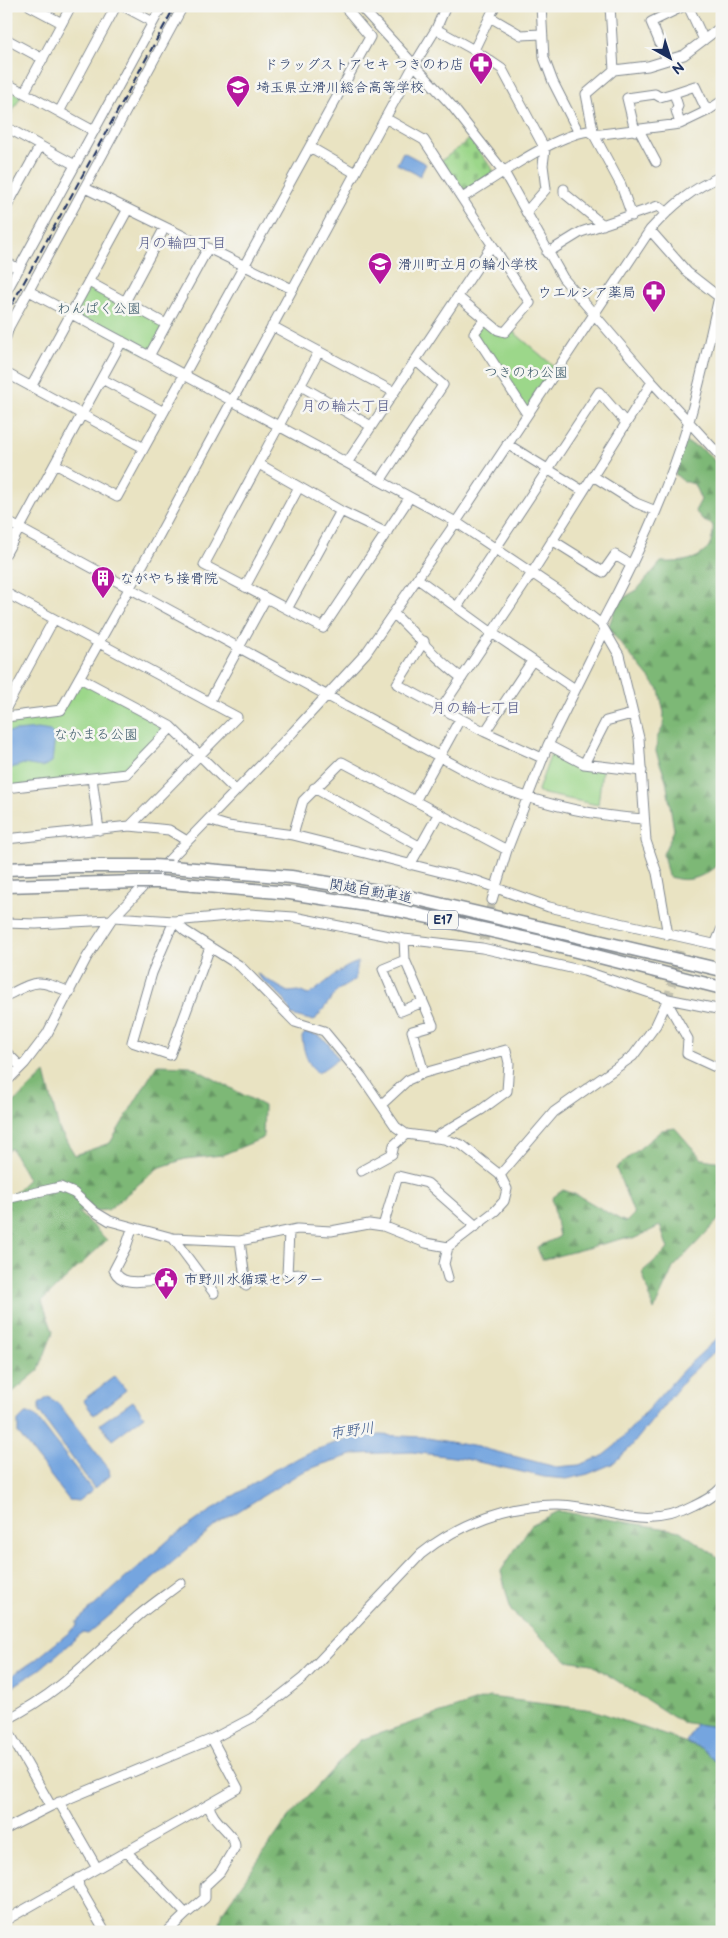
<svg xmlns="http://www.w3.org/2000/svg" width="728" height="1938" font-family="'Balsamiq Sans','Klee One',sans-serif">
<defs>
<pattern id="forest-firs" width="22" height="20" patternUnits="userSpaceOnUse" patternTransform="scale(1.25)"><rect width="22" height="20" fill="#7db876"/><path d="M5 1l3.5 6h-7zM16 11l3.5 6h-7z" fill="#669664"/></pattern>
<pattern id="cemetery-stones" width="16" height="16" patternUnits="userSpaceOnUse" patternTransform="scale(1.25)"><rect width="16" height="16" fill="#9cd78a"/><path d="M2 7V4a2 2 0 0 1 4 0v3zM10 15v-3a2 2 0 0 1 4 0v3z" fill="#86b97a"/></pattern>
</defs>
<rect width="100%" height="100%" fill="#f6f6f2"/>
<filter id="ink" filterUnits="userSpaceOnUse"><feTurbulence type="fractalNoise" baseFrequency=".02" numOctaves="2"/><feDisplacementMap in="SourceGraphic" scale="10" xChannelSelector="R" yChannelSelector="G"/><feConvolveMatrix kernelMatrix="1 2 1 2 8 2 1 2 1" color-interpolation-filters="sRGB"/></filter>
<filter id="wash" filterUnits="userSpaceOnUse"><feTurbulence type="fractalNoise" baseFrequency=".0096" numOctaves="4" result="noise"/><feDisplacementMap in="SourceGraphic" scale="20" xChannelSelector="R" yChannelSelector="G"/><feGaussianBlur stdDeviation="1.12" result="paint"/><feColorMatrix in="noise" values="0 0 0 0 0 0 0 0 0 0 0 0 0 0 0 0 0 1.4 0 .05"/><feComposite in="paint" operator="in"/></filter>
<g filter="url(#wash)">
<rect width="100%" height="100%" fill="#e9e3c2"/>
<path fill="#9cd78a" stroke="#5c8374" d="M6,88L21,96L6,123Z
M89,282L166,324L149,356L71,314Z
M485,319L498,330L509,328L557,369L527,414L474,333Z
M80,678L170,726L126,774L6,788V717L61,710Z
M555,753L602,770L598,805L539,793L538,790L551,754Z"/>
<path fill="url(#forest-firs)" stroke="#4c746a" d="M684,442C703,447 712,455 722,472V861C705,876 690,885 668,876L663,854L674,830L666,780L656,752L657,738L663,727L664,713L659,690L608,628L618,601L637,590L661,562C687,563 715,559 713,525L704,521L695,511L701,500L694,484L683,481L675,474Z
M157,1065L190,1066L264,1106L263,1138L222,1155L185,1159L158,1168L108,1210L78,1212L107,1240L42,1301L53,1332L39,1370L8,1396L6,1401V1201L28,1179L11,1148L6,1152V1110L45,1073L59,1129L75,1155L110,1143Z
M675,1128L702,1159L722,1162V1216L673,1268L654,1310L642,1272L668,1249L660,1226L633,1239L625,1238L542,1260L537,1247L559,1237L552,1198L563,1190C587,1197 604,1213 626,1222L634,1214L616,1168L662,1130Z
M558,1511L680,1531L722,1560V1728L681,1722L591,1664L567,1660L511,1611L501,1571L531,1525Z
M489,1697L593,1710L701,1748L722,1767V1929L719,1932H218L223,1911L288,1818L360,1740Z"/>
<path fill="url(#cemetery-stones)" stroke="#5c8374" d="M470,139L493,170L492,174L464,192H461L441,161Z"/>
<path fill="#74a5df" stroke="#486a9e" d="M403,152L426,164L420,176L397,164Z
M38,729L50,731L55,736L52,762L42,767L23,764L6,770V732Z
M358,962L355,980L338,990L314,1021L291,1015C284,990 271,992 256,973L288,992L299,991L308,995C325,985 339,968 358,962Z
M305,1033C326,1035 328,1043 338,1059L318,1073C307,1065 303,1049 302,1037Z
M722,1334V1345L687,1377L630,1448L612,1464L588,1474L567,1479L544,1477L461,1458L412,1452L355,1454L323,1464L300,1473L216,1525L88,1634L82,1633L40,1669L6,1691V1679L34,1661L77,1626V1621L171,1538L207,1513L274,1470L312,1451L347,1439L380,1435L422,1437L478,1447L556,1467L579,1465L601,1457L615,1446L685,1368Z
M115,1376L126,1390L94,1415L83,1400Z
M48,1397L58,1403L109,1469L110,1476L94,1488L39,1412V1404Z
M133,1401L144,1416L112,1440L100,1424Z
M25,1414H33L37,1418L92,1490L78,1501L69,1500L18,1433V1421Z
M696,1724L722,1728V1767L701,1748L686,1742Z"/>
</g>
<g filter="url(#ink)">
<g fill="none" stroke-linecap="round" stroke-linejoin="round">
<path stroke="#c0bfae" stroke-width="9" stroke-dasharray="9 4.5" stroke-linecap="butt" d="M484,940L492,900
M668,999L680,948"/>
<g stroke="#828990" stroke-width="11">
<path id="minor" d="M30,6L62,23
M123,6L153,22
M360,6L452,106L504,172L563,278L652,382L722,458
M375,6L380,9L383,6
M541,6L544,58L553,82L579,133
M610,6L614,70
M688,6L704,40
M490,17L521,35L542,34
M436,29L474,50L502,69L545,149L543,165L546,189L526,212
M6,39L43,59
M474,50L495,6
M667,60L651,22L684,6
M6,83L94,131
M24,93L71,6
M59,112L116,6
M385,118L424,140L530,303L505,332L498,330L458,297
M680,124L676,110L678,106L674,93L695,86L707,111
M6,127L75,165
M639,130L656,162
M635,131L627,98L655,94L660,97L674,93
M310,147L355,173
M85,188L292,289
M564,189V193L603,225
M462,198C495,178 551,137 588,131L594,135L680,124L707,111L722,101
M6,208L40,146
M632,216L621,185L594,135L586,94L614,70L648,66L684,55L722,26
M650,230L687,272L719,297
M547,253L581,232L658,206L666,212
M6,262L19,269
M89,282L166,324
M29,291L456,522L560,592L601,624
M6,292L162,6
M125,302L165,227
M485,319L474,333L527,414
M272,326L394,392
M6,337L9,327L183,6
M319,351L204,565L323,628L410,497
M149,356L208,248
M6,373L144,448
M102,379L164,412
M301,386L371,426
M31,387L128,209
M507,444L583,491
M347,463L492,245
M55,464L117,497L370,37L344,6
M259,464L341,511L387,533
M593,476L636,503L656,511
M380,481L443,385L415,360
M6,521L488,783C538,803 590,816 644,819
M552,540L603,572L615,555L632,565
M6,553L122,341
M418,579L492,633L575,689
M245,587L299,487
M6,593L237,717L130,826
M457,607L599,392L626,423
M287,609L341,511
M394,614C417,635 436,660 462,678
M424,641L397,684L485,732L542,758
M80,678L170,726L236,791
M209,702L266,598
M6,708L54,619
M441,709L532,573L652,382
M6,717L61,710L157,539L414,65L436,29L446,6
M485,732L532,661
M548,745L584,764L642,771
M584,764L606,721L632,714
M92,778L99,830
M6,788L126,774L171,728
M314,788L419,846
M415,801L460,719
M208,820L228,826L293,835L477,881L549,907L722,946
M293,835L303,801L342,762L507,850
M6,839L130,826L169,830L187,841
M410,865L439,813
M492,900L507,850L548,745L604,632
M114,917L174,921L249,914L294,917L404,939L482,948L584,971L668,999L722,1010
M174,921L185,931L240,966L295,1022L324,1031L362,1077L396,1127L406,1134L444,1139L462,1145L500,1175L507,1189L504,1201L495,1211L448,1247L444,1264L448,1278
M174,921L152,973L132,1042L170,1055L210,947
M6,923L36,924L111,920
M668,935L657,873L646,841L639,738L619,655L601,624C636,559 668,492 689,421C702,376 712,329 722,283
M404,939L405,960L433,1025L412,1031L424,1073
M715,945L722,928
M405,960L383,969L401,1011L423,1002
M6,996C38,980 36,979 70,992
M667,1002L688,1039L687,1054L722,1070
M6,1052L21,1067
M6,1082L25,1063L47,1034L87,957L111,920L293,732L366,653L456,522L650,230C672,206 692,188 722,176
M381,1105L408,1080L424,1073L506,1050L509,1063L507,1091L481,1110L434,1138
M361,1171L392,1154L394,1145L406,1134
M500,1175L554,1112L633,1056L656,1025L668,999
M6,1199L60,1187L74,1193L95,1212L110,1221L173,1238L240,1241L297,1229L331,1231L369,1224L383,1226L426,1243L448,1247
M383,1226L398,1176L427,1183L476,1226
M132,1229L126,1247L114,1270C122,1288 145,1280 162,1280
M289,1232L287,1275L302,1274
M173,1238L214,1293
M240,1241L246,1286
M6,1720C63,1691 92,1656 138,1616C152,1604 167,1594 181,1583
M6,1727L51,1806
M59,1802L97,1868
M6,1829L51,1806L212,1739L252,1718L303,1678L421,1554C459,1523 510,1504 559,1505C609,1506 642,1534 694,1506C704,1501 714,1496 722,1487
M126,1851L186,1914L167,1932
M78,1878L79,1887L105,1932
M186,1914L205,1898V1886L220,1872L235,1847C235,1832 212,1823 209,1805
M6,1920L238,1788L212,1739"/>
</g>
<g stroke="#828990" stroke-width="15">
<path id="highway" d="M171,867L291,877L396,894L722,970
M6,869L76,866H152
M159,882L290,893L392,909L537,941L722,988
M6,886L137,882"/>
</g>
<use href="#minor" stroke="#fff" stroke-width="9"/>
<use href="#highway" stroke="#fff" stroke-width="12"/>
<path stroke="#1b2f5e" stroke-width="2" stroke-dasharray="8 4" stroke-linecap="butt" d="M6,315L175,6"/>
<g stroke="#828990" stroke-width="15" stroke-linecap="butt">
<path id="highway-bridge" d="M152,866L171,867
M137,882H159"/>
</g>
<use href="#highway-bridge" stroke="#fff" stroke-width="12"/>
</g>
</g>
<defs>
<g id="pharmacy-pin" transform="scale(1.25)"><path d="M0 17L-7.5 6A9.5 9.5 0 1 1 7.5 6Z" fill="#b5179e" stroke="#f6f6f2"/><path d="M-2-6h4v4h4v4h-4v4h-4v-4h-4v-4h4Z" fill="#fff"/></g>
<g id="school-pin" transform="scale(1.25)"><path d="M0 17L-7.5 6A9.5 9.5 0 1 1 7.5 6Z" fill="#b5179e" stroke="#f6f6f2"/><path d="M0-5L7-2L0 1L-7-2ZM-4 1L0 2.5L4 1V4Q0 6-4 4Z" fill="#fff"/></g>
<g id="building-pin" transform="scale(1.25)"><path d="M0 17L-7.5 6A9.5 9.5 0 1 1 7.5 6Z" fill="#b5179e" stroke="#f6f6f2"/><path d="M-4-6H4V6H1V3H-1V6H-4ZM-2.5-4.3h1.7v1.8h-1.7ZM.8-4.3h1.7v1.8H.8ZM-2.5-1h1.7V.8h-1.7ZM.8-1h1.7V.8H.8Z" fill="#fff"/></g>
<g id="civic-pin" transform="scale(1.25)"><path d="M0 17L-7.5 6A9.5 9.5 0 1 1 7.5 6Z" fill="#b5179e" stroke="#f6f6f2"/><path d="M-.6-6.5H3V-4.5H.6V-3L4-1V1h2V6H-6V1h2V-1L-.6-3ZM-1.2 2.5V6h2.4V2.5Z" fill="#fff"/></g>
</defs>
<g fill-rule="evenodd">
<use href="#pharmacy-pin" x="481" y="64"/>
<use href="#school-pin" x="238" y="87"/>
<use href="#school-pin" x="380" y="264"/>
<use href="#pharmacy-pin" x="654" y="292"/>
<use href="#building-pin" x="103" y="578"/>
<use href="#civic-pin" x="166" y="1279"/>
</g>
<g text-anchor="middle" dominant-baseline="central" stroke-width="5" stroke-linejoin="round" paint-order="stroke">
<rect fill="#f6f6f2" stroke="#5d6b8a" stroke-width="1" x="428" y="910.5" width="30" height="19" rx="4"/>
<g font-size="12" font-weight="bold" fill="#1b2f5e">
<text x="443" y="920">E17</text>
</g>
<g font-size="14" fill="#1b2f5e" stroke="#f6f6f2" text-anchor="start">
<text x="464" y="64" text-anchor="end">ドラッグストアセキ つきのわ店</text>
<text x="256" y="87">埼玉県立滑川総合高等学校</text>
<text x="398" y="264">滑川町立月の輪小学校</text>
<text x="636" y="292" text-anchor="end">ウエルシア薬局</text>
<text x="120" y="578">ながやち接骨院</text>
<text x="184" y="1279">市野川水循環センター</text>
</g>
<g font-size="14" fill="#3b5969" stroke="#f6f6f2">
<text x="99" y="308">わんぱく公園</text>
<text x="526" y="372">つきのわ公園</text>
<text x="96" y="734">なかまる公園</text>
</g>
<g font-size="14" fill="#1b2f5e" stroke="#f6f6f2">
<text transform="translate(371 891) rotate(10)">関越自動車道</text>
</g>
<g font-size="15" fill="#535888" stroke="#f6f6f2">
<text x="182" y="243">月の輪四丁目</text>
<text x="346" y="406">月の輪六丁目</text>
<text x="476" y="708">月の輪七丁目</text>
</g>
<g font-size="15" font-style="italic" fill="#3a588b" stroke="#f6f6f2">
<text transform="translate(352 1431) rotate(-8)">市野川</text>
</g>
</g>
<rect width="728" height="1938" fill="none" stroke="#f6f6f2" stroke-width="25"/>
<g transform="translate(670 58) rotate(141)" stroke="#f6f6f2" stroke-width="4" paint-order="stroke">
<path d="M0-4L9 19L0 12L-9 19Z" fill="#1b2f5e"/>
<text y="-8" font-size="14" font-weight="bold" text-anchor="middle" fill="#1b2f5e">N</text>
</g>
</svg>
